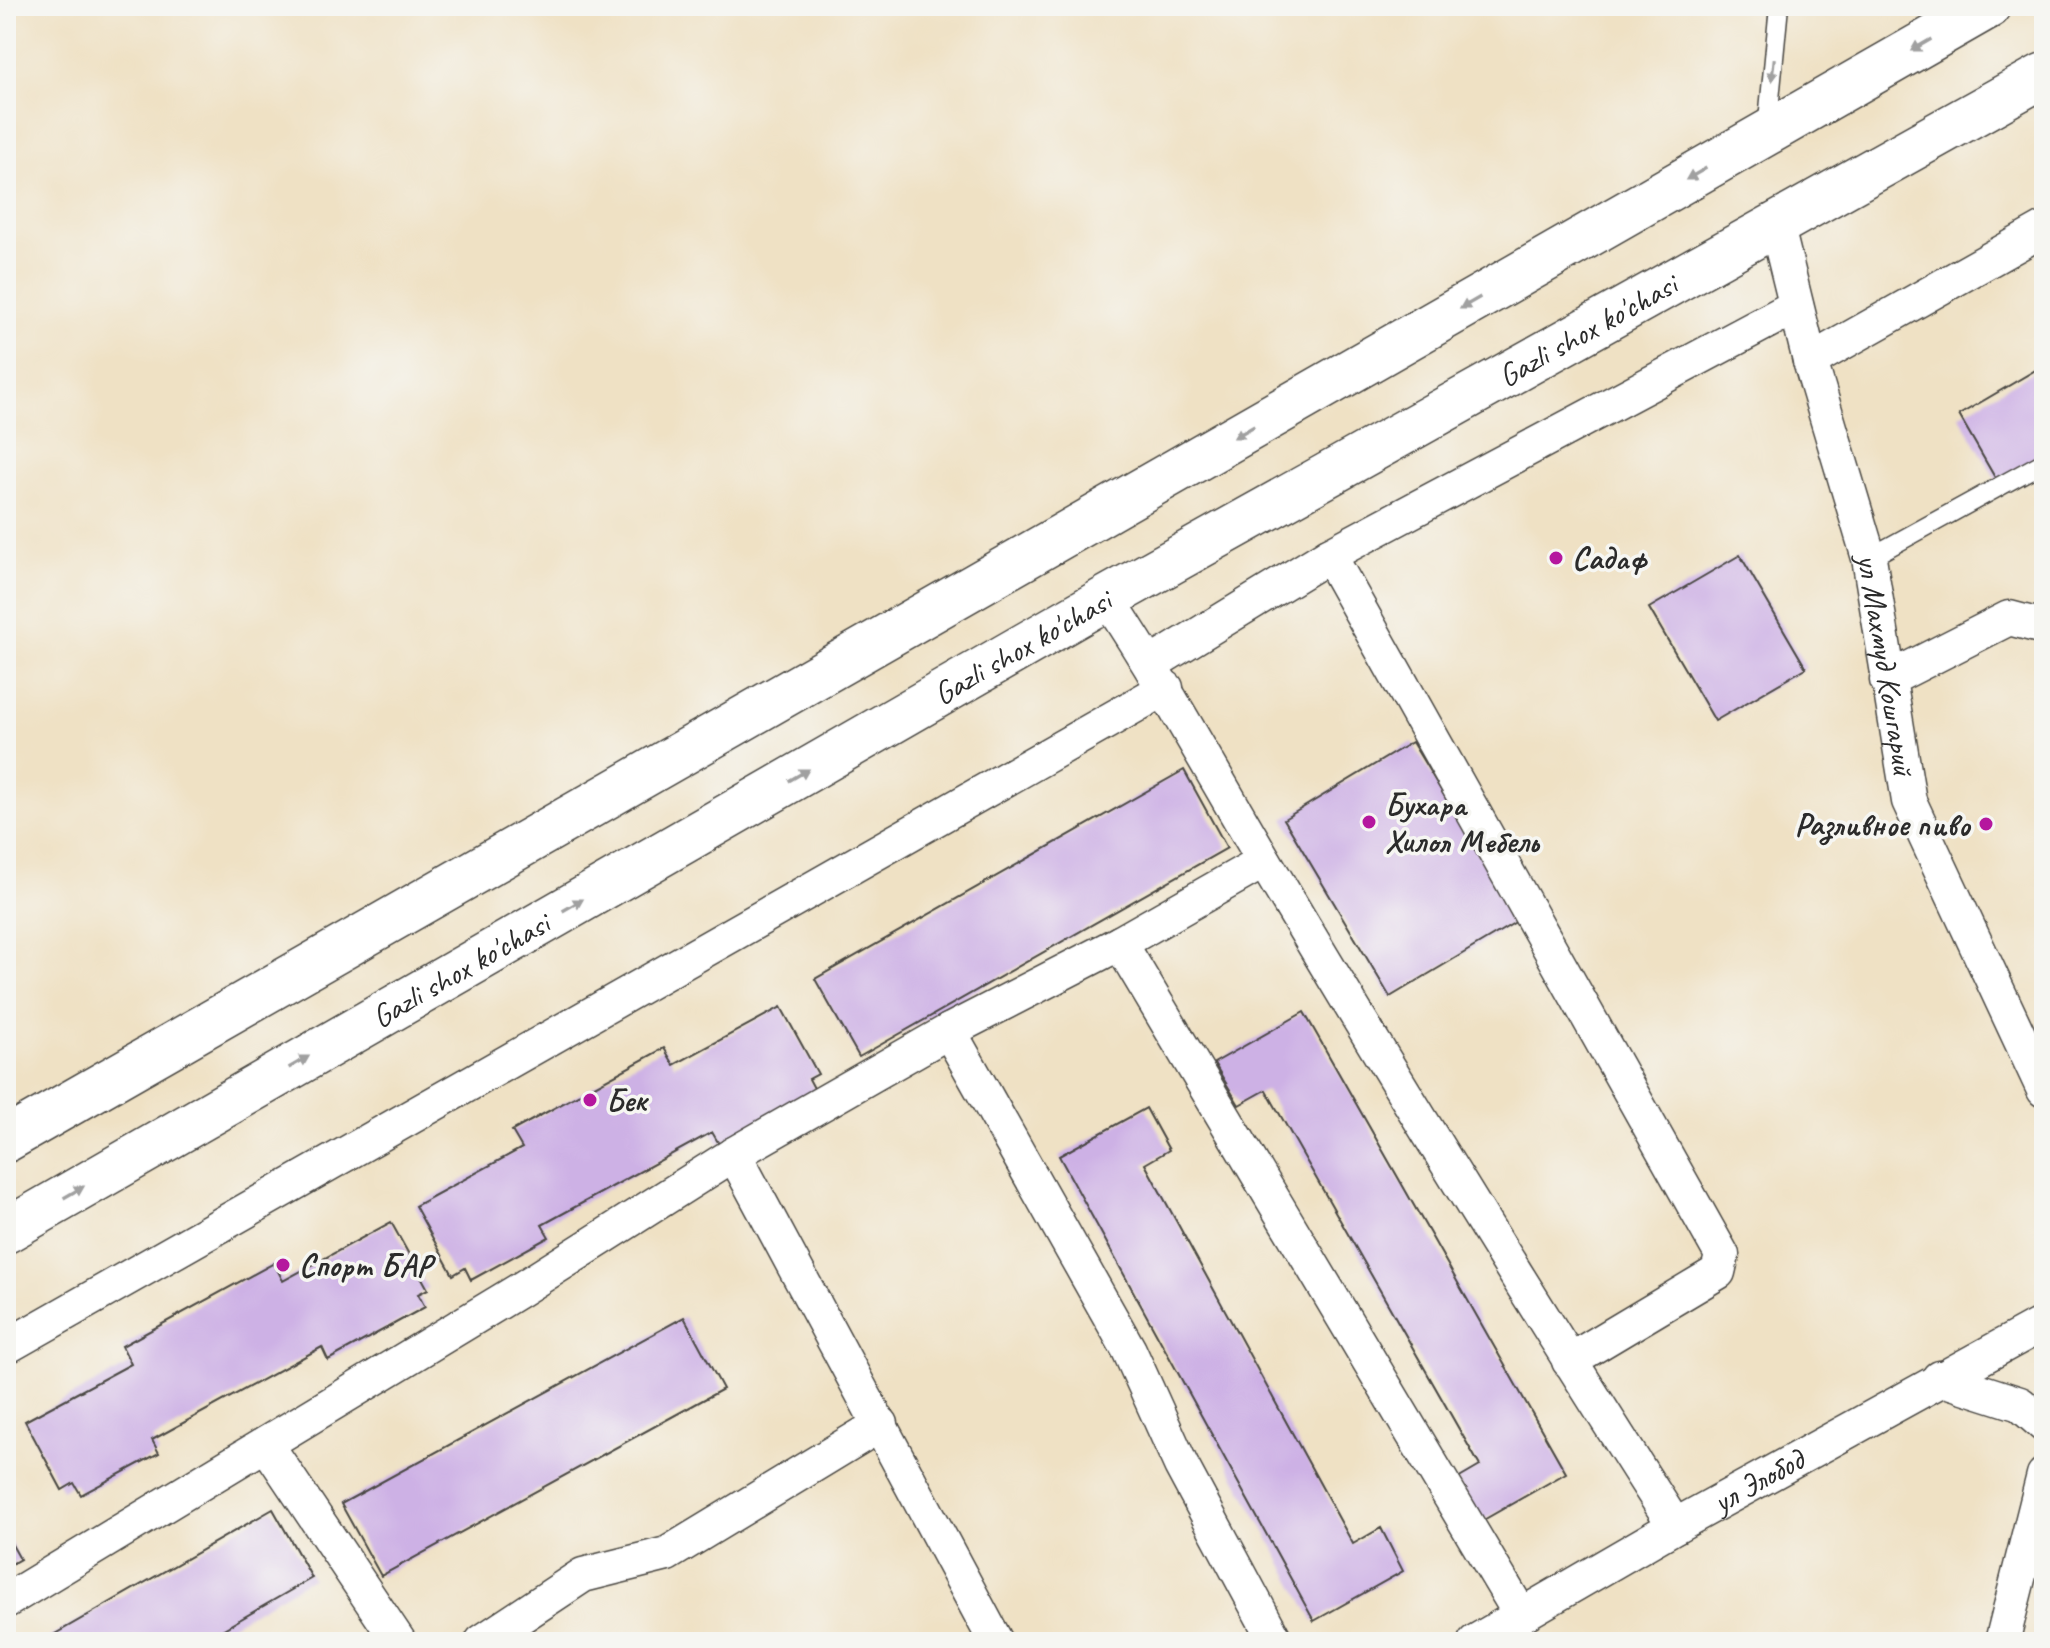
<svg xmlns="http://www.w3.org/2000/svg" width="2050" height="1648" font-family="Caveat,sans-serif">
<rect width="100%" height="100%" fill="#f6f6f2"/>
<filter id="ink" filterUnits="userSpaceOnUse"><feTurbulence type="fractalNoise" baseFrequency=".0125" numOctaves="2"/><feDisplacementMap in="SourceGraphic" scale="16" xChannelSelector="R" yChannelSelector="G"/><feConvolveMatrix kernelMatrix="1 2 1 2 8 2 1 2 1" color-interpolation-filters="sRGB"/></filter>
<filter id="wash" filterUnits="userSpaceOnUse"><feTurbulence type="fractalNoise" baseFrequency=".006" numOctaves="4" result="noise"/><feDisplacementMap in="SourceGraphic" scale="32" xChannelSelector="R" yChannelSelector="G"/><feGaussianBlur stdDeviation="1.8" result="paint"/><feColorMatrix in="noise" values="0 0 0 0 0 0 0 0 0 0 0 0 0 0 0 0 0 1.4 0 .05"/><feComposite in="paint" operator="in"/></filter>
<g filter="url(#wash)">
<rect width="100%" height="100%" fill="#efe1c4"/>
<g id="blocks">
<path fill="#cdb1e5" d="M2044,365V453L1997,481L1959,415Z
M1740,555L1806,668L1715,721L1649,608Z
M1412,742L1519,920L1390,997L1284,819Z
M1184,770L1227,848L859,1057L815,979Z
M781,1007L818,1074L809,1079L816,1092L719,1144L712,1132L542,1225L549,1237L471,1280L465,1268L453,1275L415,1206L522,1148L512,1131L664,1048L674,1065Z
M1304,1012L1566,1473L1480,1522L1456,1480L1480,1466L1266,1090L1239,1105L1214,1063Z
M1146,1108L1169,1150L1145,1164L1353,1544L1381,1528L1403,1571L1314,1621L1059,1156Z
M391,1222L428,1289L418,1294L425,1307L328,1360L322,1347L152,1440L159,1453L81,1495L74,1483L62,1490L25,1421L131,1364L122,1346L274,1263L283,1281Z
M684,1317L723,1389L381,1576L341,1504Z
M273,1509L312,1578L201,1642H41Z
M6,1534L20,1559L6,1567Z"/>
</g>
</g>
<g filter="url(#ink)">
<use href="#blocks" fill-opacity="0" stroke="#484642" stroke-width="2"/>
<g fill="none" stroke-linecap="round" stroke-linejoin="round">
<g stroke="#484642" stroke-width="21">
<path id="lane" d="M1767,131L1779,6
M1869,558L2044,462"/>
</g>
<g stroke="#484642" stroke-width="37">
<g id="street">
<path id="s1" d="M1776,223L1810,361L1869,558L1909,801L2044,1090"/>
<path d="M1810,361L2044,229"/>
<path d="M1329,555L1722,1255L1718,1272L1569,1361"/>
<path d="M1107,598C1164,684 1213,774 1265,862C1398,1086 1535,1307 1675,1526"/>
<path d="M1151,664L1329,555L1796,306"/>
<path d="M1887,680L2009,618L2044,627"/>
<path d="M1120,943L1521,1615"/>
<path d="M949,1031L1129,1350L1181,1465L1276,1642"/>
<path d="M734,1154L996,1642"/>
<path d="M6,1347L1166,688"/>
<path d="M1939,1378L2020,1404L2044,1425"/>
<path d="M266,1444L399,1642"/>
<path d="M6,1601L518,1291L734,1154L949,1031L1120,943L1264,861"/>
<path d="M482,1642L583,1575L667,1554L881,1424"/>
<path id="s2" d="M1475,1642L1675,1526L2044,1323"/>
<path d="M2002,1642L2044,1475"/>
</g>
</g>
<g stroke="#484642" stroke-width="47">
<g id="highway">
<path d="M6,1140L1989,6"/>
<path id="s3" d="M6,1231L1107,598L2044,75"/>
</g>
</g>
<use href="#lane" stroke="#fff" stroke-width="18"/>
<use href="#street" stroke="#fff" stroke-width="34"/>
<use href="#highway" stroke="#fff" stroke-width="44"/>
</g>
<defs><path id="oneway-solid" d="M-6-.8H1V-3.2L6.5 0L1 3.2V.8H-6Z" transform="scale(2)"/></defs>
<g fill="#a0a0a0">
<use href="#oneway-solid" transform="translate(1921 45) rotate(150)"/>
<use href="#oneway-solid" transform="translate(1773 70) rotate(96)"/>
<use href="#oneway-solid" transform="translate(1696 174) rotate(150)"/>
<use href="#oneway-solid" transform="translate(1470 303) rotate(150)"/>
<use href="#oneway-solid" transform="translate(1244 432) rotate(150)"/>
<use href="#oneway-solid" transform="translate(799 775) rotate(-30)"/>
<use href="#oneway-solid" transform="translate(573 905) rotate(-30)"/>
<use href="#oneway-solid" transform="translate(299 1062) rotate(-30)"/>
<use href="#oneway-solid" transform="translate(74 1192) rotate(-30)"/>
</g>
</g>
<g fill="#b5179e" stroke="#f6f6f2" stroke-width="3">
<circle cx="1556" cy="558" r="8"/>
<circle cx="1369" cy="822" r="8"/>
<circle cx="1986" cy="824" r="8"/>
<circle cx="590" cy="1100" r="8"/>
<circle cx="283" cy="1265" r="8"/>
</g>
<g text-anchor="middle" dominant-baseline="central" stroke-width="7" stroke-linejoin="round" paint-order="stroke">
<g font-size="32" fill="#2b2b2b" stroke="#f6f6f2">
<text stroke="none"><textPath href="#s3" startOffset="1820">Gazli shox ko'chasi</textPath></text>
<text stroke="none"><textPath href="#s3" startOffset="1172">Gazli shox ko'chasi</textPath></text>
<text stroke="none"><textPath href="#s1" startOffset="456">ул Махмуд Кошгарий</textPath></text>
<text stroke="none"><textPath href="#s3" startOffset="524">Gazli shox ko'chasi</textPath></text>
<text stroke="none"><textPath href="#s2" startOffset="326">ул Элобод</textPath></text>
</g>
<g font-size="32" font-weight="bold" fill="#2b2b2b" stroke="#f6f6f2" text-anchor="start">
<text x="1572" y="558">Садаф</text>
<text x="1385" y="804">Бухара<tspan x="1385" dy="37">Хилол Мебель</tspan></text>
<text x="1970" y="824" text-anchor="end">Разливное пиво</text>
<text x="606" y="1100">Бек</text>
<text x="299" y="1265">Спорт БАР</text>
</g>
</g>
<rect width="2050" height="1648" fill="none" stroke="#f6f6f2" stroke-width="32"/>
</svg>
